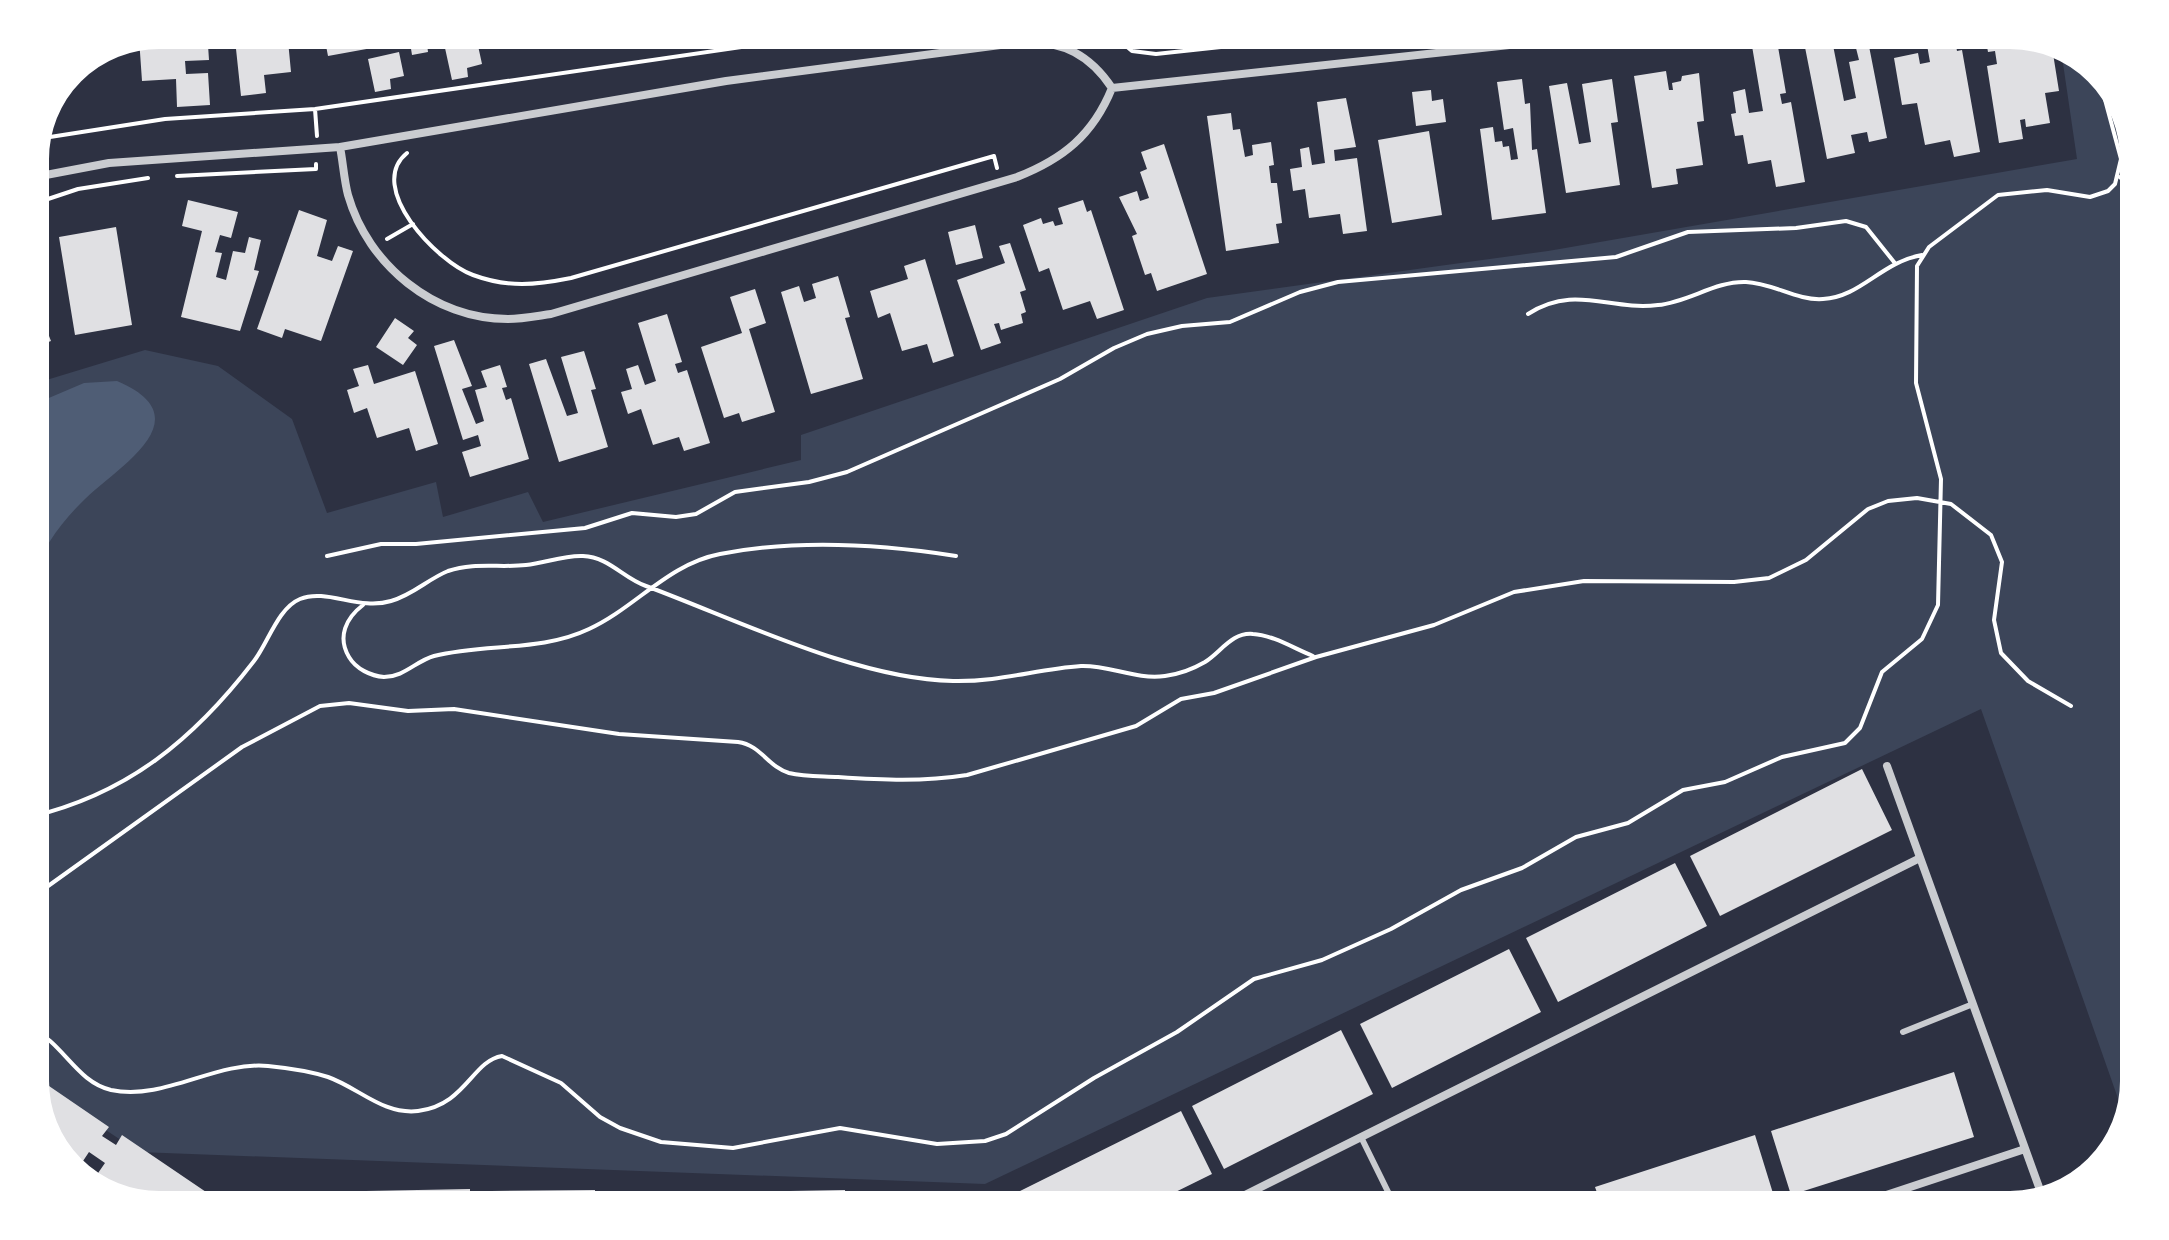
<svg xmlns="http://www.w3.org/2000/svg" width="2169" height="1240" font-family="'Work Sans',sans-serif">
<rect width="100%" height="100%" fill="#2d3142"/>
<path fill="#3c4559" d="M2060,43L2074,47L2121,94L2139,151V1081L2127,1124L1981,709L985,1184L139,1152L30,1080V385L145,350L218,366L292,419L327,513L436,482L443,517L528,492L543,522L801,460V435L1207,298L1548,251L2077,159Z"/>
<path fill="#4f5d75" d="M117,381C204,418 119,466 85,499C61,522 42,549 30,580V406L84,383Z"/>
<path fill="#e0e0e3" d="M159,30H207L209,60L185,61L186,74L208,73L210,105L177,107L176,79L142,81L139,38Z
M234,30H287L291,72L264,75L266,93L241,96Z
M323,30H369L372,48L328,56Z
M408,30H444V33L426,36L428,52L412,55Z
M538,30H561L562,43L540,46Z
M619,30H657L658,31L638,36L640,45L623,48Z
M1830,30L1844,101L1856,98L1849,62L1859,60L1855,44L1868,41L1887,138L1869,142L1867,132L1851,135L1855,153L1827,159L1802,32Z
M1984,30L2017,32L2018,40L2036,37L2051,41L2059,91L2045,93L2050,123L2026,127L2025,119L2020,120L2023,139L1999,143L1987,66L1997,64L1995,51L1988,52Z
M1955,40L1957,51L1962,50L1980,152L1954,157L1950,140L1925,145L1917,103L1902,105L1894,58L1918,53L1920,64L1930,62L1927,45Z
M477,41L482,64L467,68L468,77L452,80L445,48Z
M1777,41L1786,93L1780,94L1782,104L1791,102L1805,182L1776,187L1771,160L1748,164L1743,135L1735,136L1731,114L1736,113L1733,92L1745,89L1749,113L1763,111L1752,46Z
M399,52L404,76L390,79L391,89L375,92L368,59Z
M1666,71L1669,90H1673L1672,83L1681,81L1682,76L1699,73L1704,121L1697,122L1703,165L1676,169L1678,184L1652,188L1634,76Z
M64,77L60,110L49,109Z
M1522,79L1525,104L1530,103L1532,150L1537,149L1546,213L1492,220L1480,129L1493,127L1495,142L1502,141L1503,147L1509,146L1511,160L1518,159L1513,128L1504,130L1497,82Z
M1612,79L1618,122L1611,123L1620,185L1566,193L1549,86L1567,83L1579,144L1591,142L1582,84Z
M1431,90L1432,101L1443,99L1446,122L1416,126L1412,92Z
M1346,98L1356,147L1334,150L1335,161L1357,158L1367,231L1343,234L1340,214L1309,218L1305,189L1293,191L1290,169L1302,167L1300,149L1309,147L1312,165L1325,163L1317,102Z
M1231,113L1233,130L1240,129L1245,157L1253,155L1252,145L1271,142L1274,165L1269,166L1271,183H1277L1282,223L1276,224L1279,243L1226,251L1207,116Z
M1429,131L1442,215L1392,223L1378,140Z
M1164,144L1207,274L1157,291L1151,273L1145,275L1132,236L1137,234L1119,197L1137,191L1140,201L1149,198L1140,172L1147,169L1141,152Z
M188,200L238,212L231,238L220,235L215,252L222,253L216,277L226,280L233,251L245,253L249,237L261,240L254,270L259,271L240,331L181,317L202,231L182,226Z
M1083,200L1087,212L1091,210L1124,310L1097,319L1090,301L1063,310L1049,268L1039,272L1023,225L1041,218L1043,224L1053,221L1055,226L1063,224L1058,208Z
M299,210L327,220L317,256L332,261L338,246L353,251L321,341L285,329L282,338L257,329Z
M975,225L983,258L956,265L948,232Z
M116,227L132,325L75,335L59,237Z
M1010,243L1026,290L1020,292L1026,312L1021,314L1023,323L1001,330L999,323L994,324L1001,343L981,350L957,280L1005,263L999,246Z
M925,259L954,356L933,363L927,344L902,351L890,313L878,318L870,291L908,279L904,266Z
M838,276L850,317L845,318L863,379L811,394L781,292L799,286L804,302L816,298L812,284Z
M30,288L51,341L30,349Z
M755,289L766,323L749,329L775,412L742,422L739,413L724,418L701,347L742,333L730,297Z
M667,314L682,362L675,364L678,373L687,370L710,443L684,451L679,437L653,445L641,409L628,414L621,392L632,389L626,369L638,365L645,385L656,381L638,323Z
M395,318L414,331L408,338L417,345L403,365L376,347Z
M454,340L472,386L462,389L476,424L484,421L475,390L487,387L481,371L500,365L507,387L502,388L506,400L511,398L529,459L470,477L462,452L481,446L478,435L463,440L434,346Z
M584,351L596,389L591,390L608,447L559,462L529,364L546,359L567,416L578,413L561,357Z
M368,365L374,384L415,371L438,444L416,451L409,428L377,438L367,408L354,413L347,390L359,386L353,369Z
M1862,769L1892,830L1720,916L1690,856Z
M1675,863L1707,926L1558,1002L1526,938Z
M1509,949L1541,1012L1392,1088L1360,1024Z
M1341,1030L1373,1094L1224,1169L1192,1106Z
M1954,1072L1974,1137L1791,1195L1771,1131Z
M30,1073L109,1127L102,1136L116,1145L122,1135L209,1194L199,1210H159L137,1204L96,1176L105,1163L89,1152L83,1161L46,1136L30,1089Z
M1181,1111L1212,1174L1139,1210H1015L1008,1197Z
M1755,1135L1776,1203L1756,1210H1603L1595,1187Z
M470,1189V1210H366V1191Z
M595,1190V1210H491V1191Z
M845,1190L846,1210H742V1192Z
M346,1191V1210H230V1192Z
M966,1191V1210H862V1192Z
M722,1192V1210H619V1193Z
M1578,1194L1583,1210H1530V1209Z"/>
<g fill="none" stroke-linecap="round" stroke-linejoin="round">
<path stroke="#fff" stroke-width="4" d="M1107,30L1132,51L1156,54L1378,30
M315,109L317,136
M39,131L50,137L165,119L315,109L858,30
M407,153C365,187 437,262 473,275C508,288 536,285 571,278L994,156L997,168
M177,176L316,169V164
M2120,177L2139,196
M30,205L78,189L148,178
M387,239L413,224
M1528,314C1575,284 1609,311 1658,305C1689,302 1715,281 1746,282C1773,283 1797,301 1823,299C1861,297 1881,262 1922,255
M327,556L381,544H416L585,528L632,513L676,517L696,514L735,492L809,482L847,472L1060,379L1114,348L1147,334L1182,326L1230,322L1300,292L1338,282L1616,257L1688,232L1796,228L1846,221L1866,227L1894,262
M363,605C346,618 337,637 349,657C356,669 371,676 384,677C404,677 416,661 434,656C485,643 541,652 589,629C635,608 668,564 720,554C797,539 879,544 956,556
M30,817C128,794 194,739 254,661C268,643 278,608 300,599C327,588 359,611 391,601C413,595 428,579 448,571C474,562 500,568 526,565C545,563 564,555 583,556C609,557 623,578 646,586C738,620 856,679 953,681C1000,682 1037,669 1081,666C1110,665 1135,680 1165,676C1180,674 1193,669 1205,662C1221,652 1232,632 1253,634C1273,635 1295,649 1313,656
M30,899L242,747L320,706L349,703L408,711L454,709L619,734L738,742C761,745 768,767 789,773C805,777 822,776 838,777C882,780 923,782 967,775L1136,726L1181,699L1214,693L1316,657L1434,625L1514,592L1584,581L1734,582L1769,578L1806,560L1868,509L1888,501L1917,498L1951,504L1991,535L2002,562L1994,620L2001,653L2028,681L2071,706
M30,1028C63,1042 76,1082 111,1090C165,1101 215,1061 268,1066C288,1068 309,1071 328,1077C359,1088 383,1115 418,1111C466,1105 472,1061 502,1056L561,1083L600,1117L620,1128L661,1142L733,1148L840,1128L937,1144L985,1141L1006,1134L1094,1078L1177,1032L1254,979L1322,960L1391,929L1461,890L1522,868L1576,837L1628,823L1683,790L1725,782L1782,757L1845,743L1860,728L1882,672L1922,639L1938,605L1941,479L1916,383L1917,266L1929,247L1998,195L2047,190L2090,197L2108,191L2115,184L2121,159L2097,70"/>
<path stroke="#caccd0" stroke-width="6" d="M1903,1032L1973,1004
M1361,1137L1394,1204"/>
<path stroke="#caccd0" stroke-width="8" d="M1112,88L1648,30
M340,147C343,162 344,180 348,195C368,265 434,319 508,319C522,319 537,316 551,314L1017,177C1063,159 1093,135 1112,88
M30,178L109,163L340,147L726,81L1024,42C1063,41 1090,55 1112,88
M1887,766L2044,1201
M1215,1210L1920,858
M1841,1210L2025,1149"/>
</g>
<path d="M0 0H2169V1240H0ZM159 44H2010A115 115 0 0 1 2125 159V1081A115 115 0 0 1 2010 1196H159A115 115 0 0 1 44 1081V159A115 115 0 0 1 159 44Z" fill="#fff" fill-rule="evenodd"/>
<path fill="none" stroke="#fff" stroke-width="10" d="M159 44H2010A115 115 0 0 1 2125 159V1081A115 115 0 0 1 2010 1196H159A115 115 0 0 1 44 1081V159A115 115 0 0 1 159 44Z"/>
</svg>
